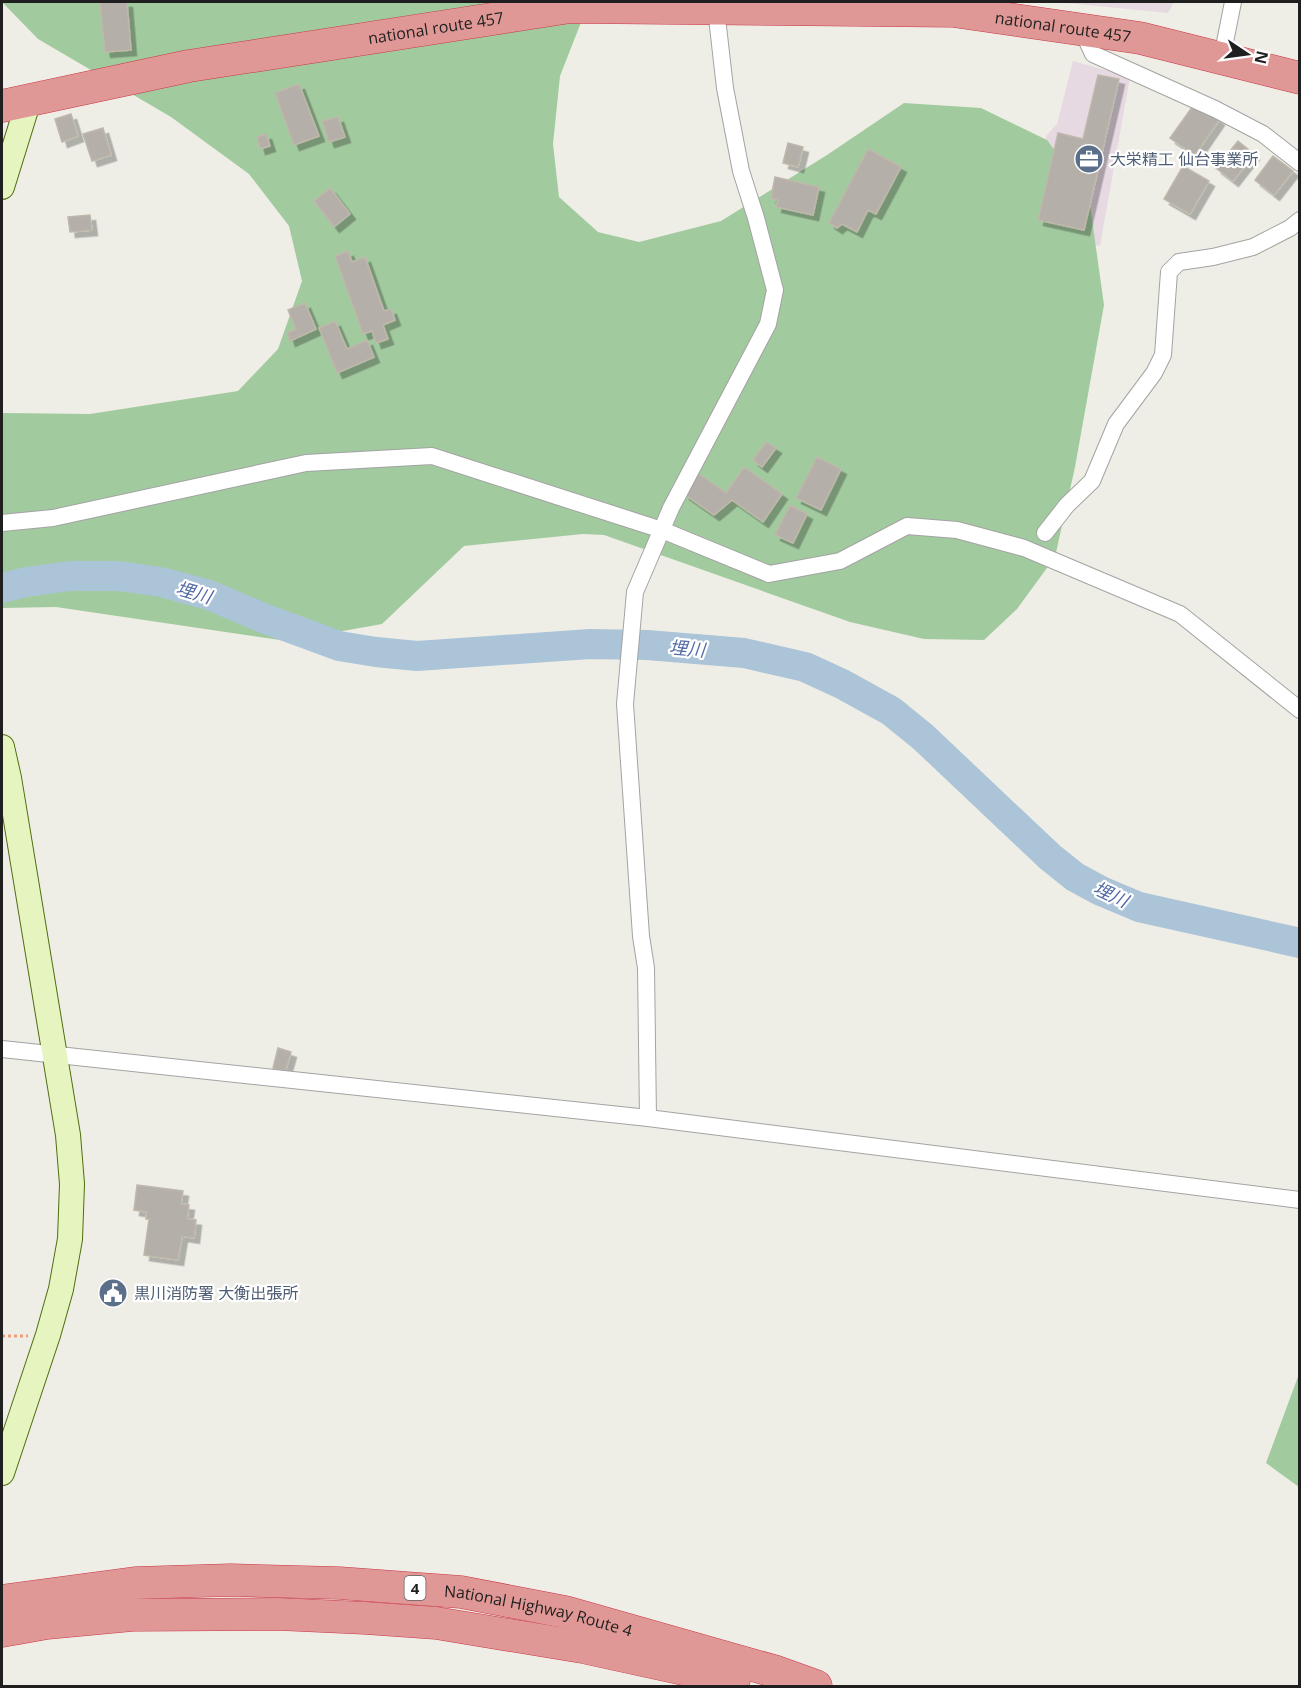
<svg xmlns="http://www.w3.org/2000/svg" width="1301" height="1688" font-family="'Open Sans','Noto Sans JP',sans-serif">
<defs>
<filter id="shadow"><feDropShadow dx="5.5" dy="5.5" stdDeviation="0" flood-color="#0004"/></filter>
</defs>
<rect width="100%" height="100%" fill="#efeee6"/>
<path fill="#e7d9e2" d="M1056,2H1174L1168,13Z
M1073,61L1130,77L1100,246L1028,229L1046,136L1057,124Z"/>
<path fill="#a2ca9f" d="M2,2H589L560,76L553,144L559,197L598,232L639,242L721,221L827,155L904,103L981,108L1047,140L1089,198L1104,305L1075,467L1055,557L1017,609L984,640L924,639L850,622L604,535L583,534L464,546L382,624L287,641L56,607L2,608V413L90,414L238,391L278,349L302,281L289,226L249,174L171,117L38,39Z
M1299,1374V1487L1266,1463Z"/>
<g fill="none" stroke-linecap="round" stroke-linejoin="round">
<path stroke="#abc4d8" stroke-width="30" d="M2,588L26,582L70,576H118L161,582L209,595L263,618L339,646L376,652L417,656L590,644L647,645L744,653L805,667L842,684L891,711L923,737L1050,857L1075,877L1101,891L1139,907L1300,943"/>
</g>
<path fill="#b4b0a9" stroke="#bfb8aa" stroke-width="1.5" filter="url(#shadow)" d="M100,2H127L131,50L105,52Z
M1098,75L1119,79L1084,230L1038,220L1058,133L1083,139Z
M299,84L319,136L294,145L275,93Z
M1195,103L1219,120L1195,155L1170,138Z
M71,114L78,136L62,142L55,119Z
M338,117L345,137L329,142L322,121Z
M103,128L111,155L92,161L83,134Z
M266,134L270,146L260,149L257,137Z
M1238,141L1254,154L1233,181L1216,168Z
M788,143L803,147L798,167L783,163Z
M868,149L901,167L876,214L868,210L857,232L842,224L837,228L829,223Z
M1273,156L1293,171L1274,195L1255,180Z
M1183,166L1209,181L1190,214L1164,199Z
M775,177L819,187L813,215L776,207L778,200L771,198Z
M330,188L350,214L334,227L314,201Z
M90,215L92,230L70,232L68,217Z
M348,251L352,262L365,257L384,311L391,309L395,320L383,325L388,339L376,343L372,331L363,334L335,256Z
M305,303L316,329L290,341L287,333L296,329L288,310Z
M335,321L347,349L367,340L374,357L337,373L319,328Z
M766,442L776,448L762,467L753,460Z
M817,457L841,469L821,510L796,498Z
M744,467L782,494L763,522L732,500L714,515L684,494L698,473L726,493Z
M790,505L807,514L793,543L775,535Z
M278,1048L291,1052L285,1072L273,1068Z
M137,1185L183,1191L181,1204L189,1205L187,1219L196,1220L194,1238L182,1236L178,1260L144,1255L149,1219H146L147,1212L134,1210Z"/>
<g fill="none" stroke-linecap="round" stroke-linejoin="round">
<g stroke="#a3a3a3" stroke-width="18">
<path id="street" d="M1082,30L1093,54L1215,109L1263,134L1300,163
M1222,57L1233,2
M2,523L53,518L306,463L432,456L662,530L769,574L840,561L907,526L957,530L1024,548L1180,614L1300,710
M1045,533L1067,505L1092,481L1116,424L1154,373L1163,355L1169,272L1179,262L1213,257L1253,247L1290,228L1300,220
M2,1049L648,1118L1300,1200
M648,1118L646,968L641,936L625,704L635,592L671,508L768,324L775,290L756,218L741,171L725,88L716,9"/>
</g>
<g stroke="#4f6d0f" stroke-width="26">
<path id="secondary" d="M2,187L29,100
M2,747L9,778L68,1135L72,1184L70,1239L61,1289L48,1335L2,1473"/>
</g>
<g stroke="#cb3648" stroke-width="33">
<g id="highway">
<path id="s1" d="M2,106L189,66L570,7L953,11L1140,38L1300,78"/>
<path id="s2" d="M2,1601L135,1583L231,1580L339,1583L461,1592L565,1612L777,1672L816,1686"/>
<path d="M2,1631L47,1623L132,1615L277,1614L365,1618L436,1623L582,1647L734,1680"/>
</g>
</g>
<path stroke="#ed9e79" stroke-width="3" stroke-dasharray="3 3" stroke-linecap="butt" d="M2,1336H28"/>
<use href="#street" stroke="#fff" stroke-width="16"/>
<use href="#secondary" stroke="#e6f4c0" stroke-width="24"/>
<use href="#highway" stroke="#df9895" stroke-width="32"/>
</g>
<defs>
<g id="office-disc" transform="scale(1.5)"><circle r="9.5" fill="#5c6f8a" stroke="#fff"/><path d="M-6-3h4V-5.5h4V-3h4V5H-6ZM-1-4.5V-3h2v-1.5ZM-6 0V1H6V0Z" fill="#fff"/></g>
<g id="civic-disc" transform="scale(1.5)"><circle r="9.5" fill="#5c6f8a" stroke="#fff"/><path d="M-.6-6.5H3V-4.5H.6V-3L4-1V1h2V6H-6V1h2V-1L-.6-3ZM-1.2 2.5V6h2.4V2.5Z" fill="#fff"/></g>
</defs>
<g fill-rule="evenodd">
<use href="#office-disc" x="1089" y="159"/>
<use href="#civic-disc" x="113" y="1293"/>
</g>
<g text-anchor="middle" dominant-baseline="central" stroke-width="4.5" stroke-linejoin="round" paint-order="stroke">
<rect fill="#fff" stroke="#626262" stroke-width="1.5" x="404.5" y="1576" width="21" height="24" rx="4.5"/>
<g font-size="15" font-weight="bold" fill="#1f1f1f">
<text x="415" y="1588">4</text>
</g>
<g font-size="16" fill="#1f1f1f" stroke="#fff">
<text stroke="none"><textPath href="#s1" startOffset="1071">national route 457</textPath></text>
<text stroke="none"><textPath href="#s1" startOffset="441">national route 457</textPath></text>
<text stroke="none"><textPath href="#s2" startOffset="540">National Highway Route 4</textPath></text>
</g>
<g font-size="16" fill="#4e5e75" stroke="#fff" text-anchor="start">
<text x="1110" y="159">大栄精工 仙台事業所</text>
<text x="134" y="1293">黒川消防署 大衡出張所</text>
</g>
<g font-size="18" font-style="italic" fill="#546ba6" stroke="#fff">
<text transform="translate(194 592) rotate(16)">埋川</text>
<text transform="translate(687 648) rotate(5)">埋川</text>
<text transform="translate(1111 894) rotate(25)">埋川</text>
</g>
</g>
<rect width="1301" height="1688" fill="none" stroke="#1f1f1f" stroke-width="6"/>
<g transform="translate(1247 54) rotate(103)" stroke="#ffffff" stroke-width="4.5" paint-order="stroke">
<path d="M0-4.5L10 22L0 15L-10 22Z" fill="#1f1f1f"/>
<text y="-9" font-size="16" font-weight="bold" text-anchor="middle" fill="#1f1f1f">N</text>
</g>
</svg>
